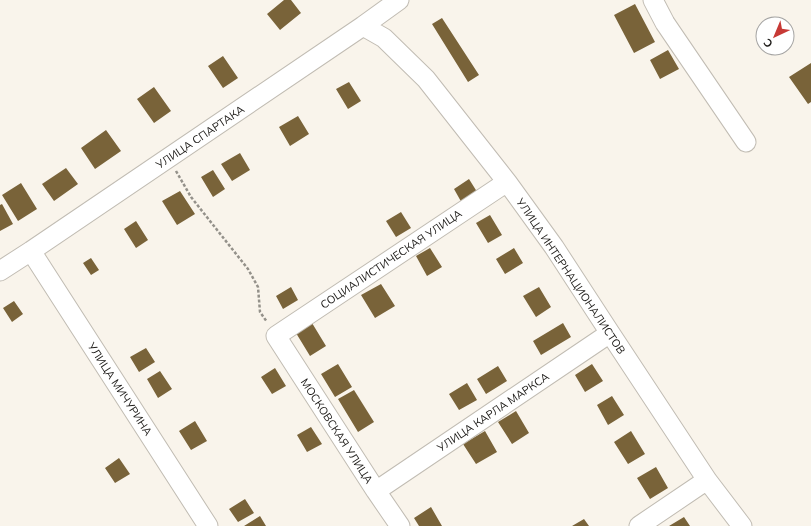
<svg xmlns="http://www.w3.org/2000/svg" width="811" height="526" font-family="Mulish,sans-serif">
<rect width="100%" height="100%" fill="#f9f4eb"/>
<path fill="#796339" d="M284,0H291L301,13L280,30L267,14Z
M635,4L655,42L634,53L614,15Z
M442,18L479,75L468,82L432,24Z
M668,50L679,69L660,79L650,60Z
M223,56L238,78L223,88L208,66Z
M811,63V102L808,104L789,77Z
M349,82L361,101L348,109L336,89Z
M154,87L171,111L154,123L137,99Z
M298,116L309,134L290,146L279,127Z
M106,130L121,151L95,169L81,148Z
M240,153L250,170L232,181L221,164Z
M66,168L78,184L54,201L42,184Z
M213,170L225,189L213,197L201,177Z
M469,179L479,195L463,205L454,189Z
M21,183L37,209L18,221L2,195Z
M180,191L195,214L177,225L162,201Z
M2,204L13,224L0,231V205Z
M401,212L411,228L396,237L386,221Z
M490,215L502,235L488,243L476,223Z
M136,221L148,240L136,248L124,229Z
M430,248L442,267L427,276L416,256Z
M514,248L523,263L505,274L496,259Z
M91,258L99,270L91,275L83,263Z
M381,284L395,306L375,318L361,295Z
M291,287L298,300L283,309L276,296Z
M539,287L551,307L536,317L523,296Z
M14,301L23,314L12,322L3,308Z
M312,323L326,346L310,356L296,333Z
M563,323L571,337L541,355L533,341Z
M146,348L155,362L139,372L130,357Z
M338,364L352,387L335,397L321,374Z
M592,364L603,381L585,392L575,375Z
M498,366L507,381L486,394L477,379Z
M275,368L286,386L272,394L261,377Z
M160,371L172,389L158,398L147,379Z
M467,383L477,400L459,410L449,394Z
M354,390L374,422L358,432L338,399Z
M612,396L624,415L608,425L597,405Z
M516,411L529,433L512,444L498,422Z
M195,421L207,441L191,450L179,431Z
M311,427L322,444L307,452L297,435Z
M485,431L497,452L476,464L463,444Z
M631,431L645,454L628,464L614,442Z
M119,458L130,474L115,483L105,468Z
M656,467L668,488L650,499L637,478Z
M245,499L254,513L238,522L229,509Z
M431,507L442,526H419L414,518Z
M260,516L266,526H244Z
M684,517L690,526H669Z
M584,519L589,526H572Z"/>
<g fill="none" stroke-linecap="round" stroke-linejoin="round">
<g stroke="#c1bcb3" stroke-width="21">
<path id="minor" d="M653,0L665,23L746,142
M363,26L384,38L426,79L507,182L554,247L610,333L707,480L742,526
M31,251L208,526
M0,271L31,251L363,26L399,0
M376,491L610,333
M400,526L376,491L276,336L507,182
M639,526L707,480"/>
</g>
<path stroke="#94918a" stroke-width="2.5" stroke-dasharray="3 2" stroke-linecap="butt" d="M176,171L191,197L248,269L258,287L260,312L267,322"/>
<use href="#minor" stroke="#fff" stroke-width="19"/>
</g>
<g text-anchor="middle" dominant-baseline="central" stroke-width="4" stroke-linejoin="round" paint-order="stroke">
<g font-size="11" fill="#1e1c19" stroke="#fff">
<text transform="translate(200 137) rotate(-34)">УЛИЦА СПАРТАКА</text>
<text transform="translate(391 259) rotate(-34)">СОЦИАЛИСТИЧЕСКАЯ УЛИЦА</text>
<text transform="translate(571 276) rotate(56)">УЛИЦА ИНТЕРНАЦИОНАЛИСТОВ</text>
<text transform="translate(120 389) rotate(57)">УЛИЦА МИЧУРИНА</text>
<text transform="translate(493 412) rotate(-34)">УЛИЦА КАРЛА МАРКСА</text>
<text transform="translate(337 431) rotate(57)">МОСКОВСКАЯ УЛИЦА</text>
</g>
</g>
<g transform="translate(775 36) rotate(224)"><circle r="19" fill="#ffffff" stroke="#a5a4a3"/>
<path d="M0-3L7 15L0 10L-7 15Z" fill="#c73935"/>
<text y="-6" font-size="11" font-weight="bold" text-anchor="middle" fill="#1e1c19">С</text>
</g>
</svg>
